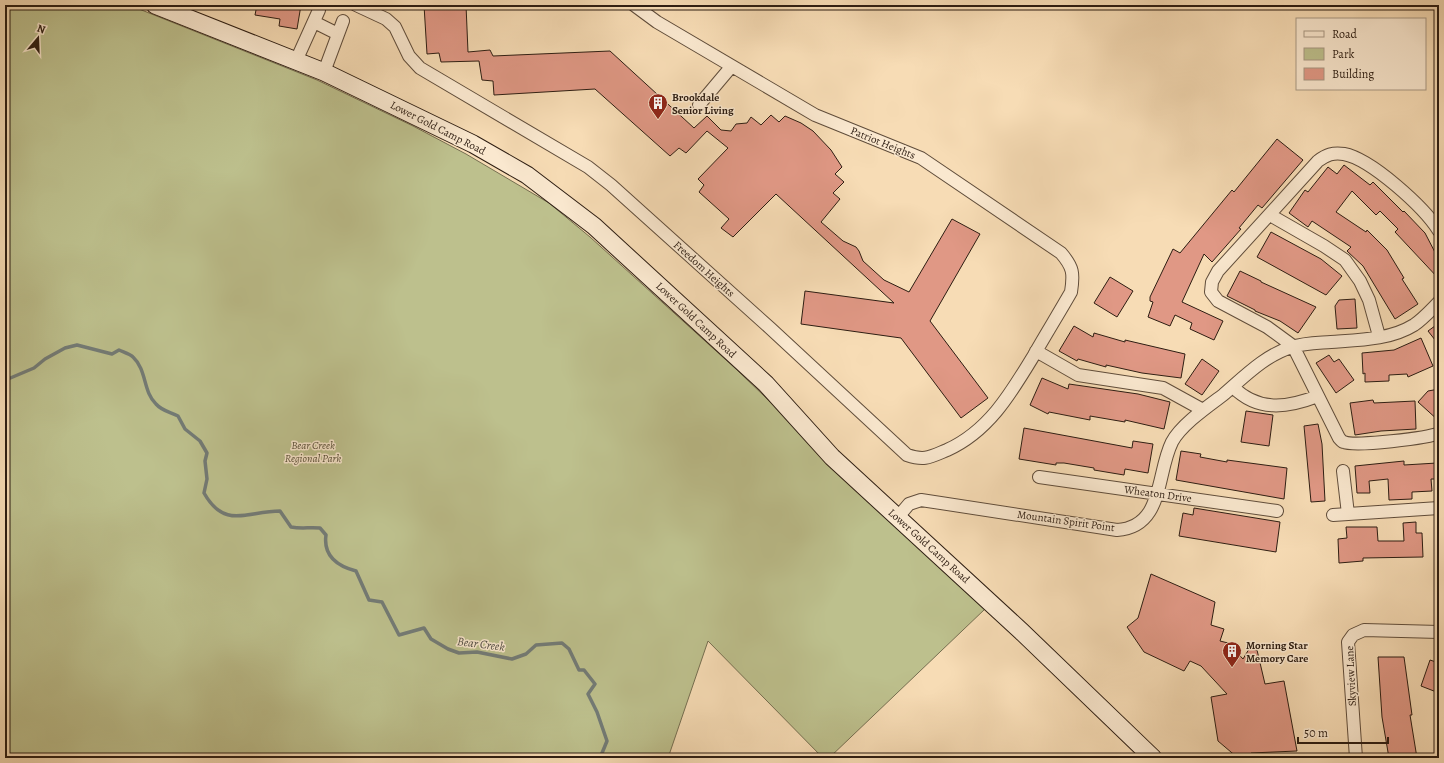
<svg xmlns="http://www.w3.org/2000/svg" width="1444" height="763" font-family="Alegreya,serif">
<rect width="100%" height="100%" fill="#f7dcb5"/>
<filter id="stains"><feTurbulence type="fractalNoise" baseFrequency=".005" numOctaves="4"/><feColorMatrix values="0 0 0 0 .2 0 0 0 0 .09 0 0 0 0 .02 0 0 0 .5 -.17"/></filter>
<radialGradient id="worn" r=".72"><stop offset=".6" stop-color="#630" stop-opacity="0"/><stop offset="1" stop-color="#630" stop-opacity=".3"/></radialGradient>
<path fill="#bdc08d" stroke="#756e50" d="M5,5H129L317,80L413,126L466,154L549,203L590,237L736,369L985,609L829,758H823L708,641L668,758H5Z"/>
<g fill="none" stroke-linecap="round" stroke-linejoin="round">
<path stroke="#737b76" stroke-width="3.5" d="M5,378L8,379L34,368L45,359L65,348L77,345L112,354L119,350C123,352 130,354 133,357C147,370 143,392 156,404C162,411 170,412 178,416L185,429L200,441L207,453L205,461L207,479L204,493C225,530 247,511 280,511L291,527C302,529 309,527 320,528L326,535C323,556 337,566 356,571L369,600L382,602L399,635L424,628L431,639L448,649L459,653L477,652L512,659L526,654L536,645L562,643L569,649L579,670H584L595,684L588,694L597,712L607,741L600,758"/>
</g>
<path fill="#e09885" stroke="#2d1d12" d="M257,5H301L297,29L279,26L280,19L255,15Z
M424,5H466L468,52L490,50L493,56L610,51L694,128L707,116L721,130L731,131L736,124L747,123L751,117L761,125L771,115L779,122L785,116L801,123L813,131L831,150L842,167L835,174L844,182L833,193L840,199L821,222L843,241L856,247L859,251L863,261L884,280L909,292L952,219L980,234L930,321L988,398L961,418L901,338L801,324L805,291L894,303L776,194L733,237L721,228L729,219L699,192L704,185L698,179L728,148L707,131L686,153L679,148L670,156L595,89L494,95L493,81L482,80L479,61L441,62L439,53L427,54Z
M1277,139L1303,160L1262,208L1258,205L1239,228L1241,229L1212,262L1204,254L1182,302L1223,321L1214,340L1190,329L1192,323L1175,315L1170,326L1148,317L1153,302L1150,301V297L1173,249L1180,253L1232,190L1234,192Z
M1344,165L1370,185L1373,182L1403,212L1404,211L1425,233L1439,260V279L1395,232L1398,229L1380,211L1376,215L1352,191L1336,212L1366,232L1367,230L1387,250L1404,278L1402,279L1418,304L1395,319L1363,266L1347,251L1351,247L1312,221L1308,227L1289,213L1305,190L1308,192L1328,167L1337,174Z
M1271,232L1321,259L1342,276L1326,295L1257,257Z
M1240,271L1261,281V282L1316,307L1298,333L1280,321L1255,311V310L1227,296Z
M1110,277L1133,291L1117,317L1094,303Z
M1355,299L1357,328L1337,329L1335,306L1339,300Z
M1439,323V345L1428,331Z
M1074,326L1093,337L1094,333L1125,342V340L1185,354L1181,378L1142,373L1106,365V367L1078,359L1077,361L1059,351Z
M1421,338L1433,366L1408,377L1407,374L1389,375V381L1365,382V373L1363,374L1362,353L1394,350Z
M1329,355L1334,362L1339,359L1354,380L1336,393L1316,363Z
M1202,359L1219,371L1202,395L1185,384Z
M1042,378L1068,389L1069,384L1138,394L1170,402L1164,429L1125,420V422L1090,416V420L1049,412L1048,414L1030,405Z
M1439,389V421L1418,402L1428,391Z
M1373,400L1374,403L1415,401L1416,429L1381,431L1355,435L1350,403Z
M1246,411L1273,415L1269,446L1241,442Z
M1318,424L1322,444L1325,501L1311,502L1304,426Z
M1024,428L1132,448L1133,441L1153,444L1148,473L1125,469L1124,475L1094,470V468L1064,463H1056V465L1019,459Z
M1181,451L1201,454L1200,457L1227,462V460L1287,468L1284,499L1176,480Z
M1404,461V465L1437,463L1438,479H1431L1432,491L1412,492V499L1389,500L1388,479L1369,481L1370,493H1357L1355,466Z
M1194,508L1280,522L1276,552L1179,536L1183,513L1193,515Z
M1416,522V533H1422L1423,557L1363,558V561L1339,563L1338,539L1347,538L1346,527H1377L1378,541H1404L1403,523Z
M1151,574L1215,602L1211,625L1224,629L1220,641L1228,643L1243,659L1249,649L1257,650L1265,684L1284,681L1297,751L1251,753L1246,758H1238L1218,741L1211,697L1227,694L1201,666L1190,661L1184,671L1144,652L1127,627L1138,618Z
M1378,657H1404L1412,715H1410L1417,758H1389L1382,717Z
M1430,660L1439,663V693L1421,686Z"/>
<g fill="none" stroke-linecap="round" stroke-linejoin="round">
<g stroke="#604d3b" stroke-width="14">
<path id="street" d="M356,5L386,19L395,27L409,56L420,68L588,167L611,185L770,328L907,455C925,461 930,457 947,450C989,431 1011,393 1034,355C1046,334 1059,313 1071,292C1074,273 1073,267 1061,253L921,158L815,115L657,22L634,5
M314,22L338,34
M296,61L319,10
M324,72L343,21
M699,105L731,67
M1270,215L1324,246L1345,260L1360,281L1369,300L1379,336
M1439,231C1424,207 1371,159 1344,154C1333,152 1326,155 1318,161L1218,271L1212,282L1211,292L1218,301L1267,327L1293,346L1339,438C1341,440 1342,442 1344,442C1354,447 1429,438 1439,433
M1036,351L1078,375L1163,388L1203,410
M1233,387C1258,412 1287,408 1318,396
M1343,471L1348,514
M1039,477L1277,511
M1333,515L1439,508
M898,517L909,504L921,500L1117,530C1164,527 1156,474 1172,442C1181,425 1207,407 1223,395C1244,377 1265,355 1292,347C1304,343 1319,343 1331,342C1358,340 1390,340 1414,325C1423,319 1431,310 1439,302
M1356,758L1348,642L1353,635L1364,630L1439,632"/>
</g>
<g stroke="#2d1d12" stroke-width="19">
<path id="secondary" d="M155,5L324,72L473,144L527,175L594,226L766,384L832,457L1021,631L1153,758"/>
</g>
<use href="#street" stroke="#fae8cf" stroke-width="12"/>
<use href="#secondary" stroke="#fae8cf" stroke-width="17"/>
</g>
<defs>
<g id="building-pin" transform="scale(1)"><path d="M0 17L-7.5 6A9.5 9.5 0 1 1 7.5 6Z" fill="#8f2418" stroke="#fae8cf"/><path d="M-4-6H4V6H1V3H-1V6H-4ZM-2.5-4.3h1.7v1.8h-1.7ZM.8-4.3h1.7v1.8H.8ZM-2.5-1h1.7V.8h-1.7ZM.8-1h1.7V.8H.8Z" fill="#fff"/></g>
</defs>
<g fill-rule="evenodd">
<use href="#building-pin" x="658" y="103"/>
<use href="#building-pin" x="1232" y="651"/>
</g>
<g text-anchor="middle" dominant-baseline="central" stroke-width="3" stroke-linejoin="round" paint-order="stroke">
<g font-size="11" font-weight="bold" fill="#2d1d12" stroke="#fae8cf" text-anchor="start">
<text x="672" y="97">Brookdale<tspan x="672" dy="13">Senior Living</tspan></text>
<text x="1246" y="645">Morning Star<tspan x="1246" dy="13">Memory Care</tspan></text>
</g>
<g font-size="11" fill="#2d1d12" stroke="#fae8cf">
<text transform="translate(438 128) rotate(27)">Lower Gold Camp Road</text>
<text transform="translate(883 143) rotate(22)">Patriot Heights</text>
<text transform="translate(704 269) rotate(42)">Freedom Heights</text>
<text transform="translate(696 320) rotate(43)">Lower Gold Camp Road</text>
<text transform="translate(1158 494) rotate(8)">Wheaton Drive</text>
<text transform="translate(1066 521) rotate(8)">Mountain Spirit Point</text>
<text transform="translate(929 546) rotate(42)">Lower Gold Camp Road</text>
<text transform="translate(1351 676) rotate(-93)">Skyview Lane</text>
</g>
<g font-size="11" font-style="italic" fill="#584e37" stroke="#fae8cf">
<text x="313" y="445">Bear Creek<tspan x="313" dy="13">Regional Park</tspan></text>
</g>
<g font-size="12" font-style="italic" fill="#504c44" stroke="#fae8cf">
<text transform="translate(481 644) rotate(7)">Bear Creek</text>
</g>
</g>
<rect width="1444" height="763" fill="none" stroke="#f7dcb5" stroke-width="20"/>
<rect x="6" y="6" width="1432" height="751" fill="none" stroke="#2d1d12" stroke-width="2"/>
<rect x="10" y="10" width="1424" height="743" fill="none" stroke="#2d1d12"/>
<rect x="1296" y="18" width="130" height="72" fill="#fae8cf" stroke="#a89783"/>
<rect x="1304" y="31" width="20" height="6" fill="#fae8cf" stroke="#a89783"/>
<text x="1332" y="38" font-size="12" fill="#2d1d12">Road</text>
<rect x="1304" y="48" width="20" height="12" fill="#bdc08d" stroke="#a89783"/>
<text x="1332" y="58" font-size="12" fill="#2d1d12">Park</text>
<rect x="1304" y="68" width="20" height="12" fill="#e09885" stroke="#a89783"/>
<text x="1332" y="78" font-size="12" fill="#2d1d12">Building</text>
<g transform="translate(38 38) rotate(19)" stroke="#fae8cf" stroke-width="3" paint-order="stroke">
<path d="M0-3L7 15L0 10L-7 15Z" fill="#2d1d12"/>
<text y="-6" font-size="11" font-weight="bold" text-anchor="middle" fill="#2d1d12">N</text>
</g>
<path d="M1298 737v6h90v-6" fill="none" stroke="#2d1d12" stroke-width="2"/>
<text x="1304" y="737" font-size="12" fill="#2d1d12" stroke="#fae8cf" stroke-width="3" paint-order="stroke">50 m</text>
<rect width="100%" height="100%" filter="url(#stains)"/>
<rect width="100%" height="100%" fill="url(#worn)"/>
</svg>
